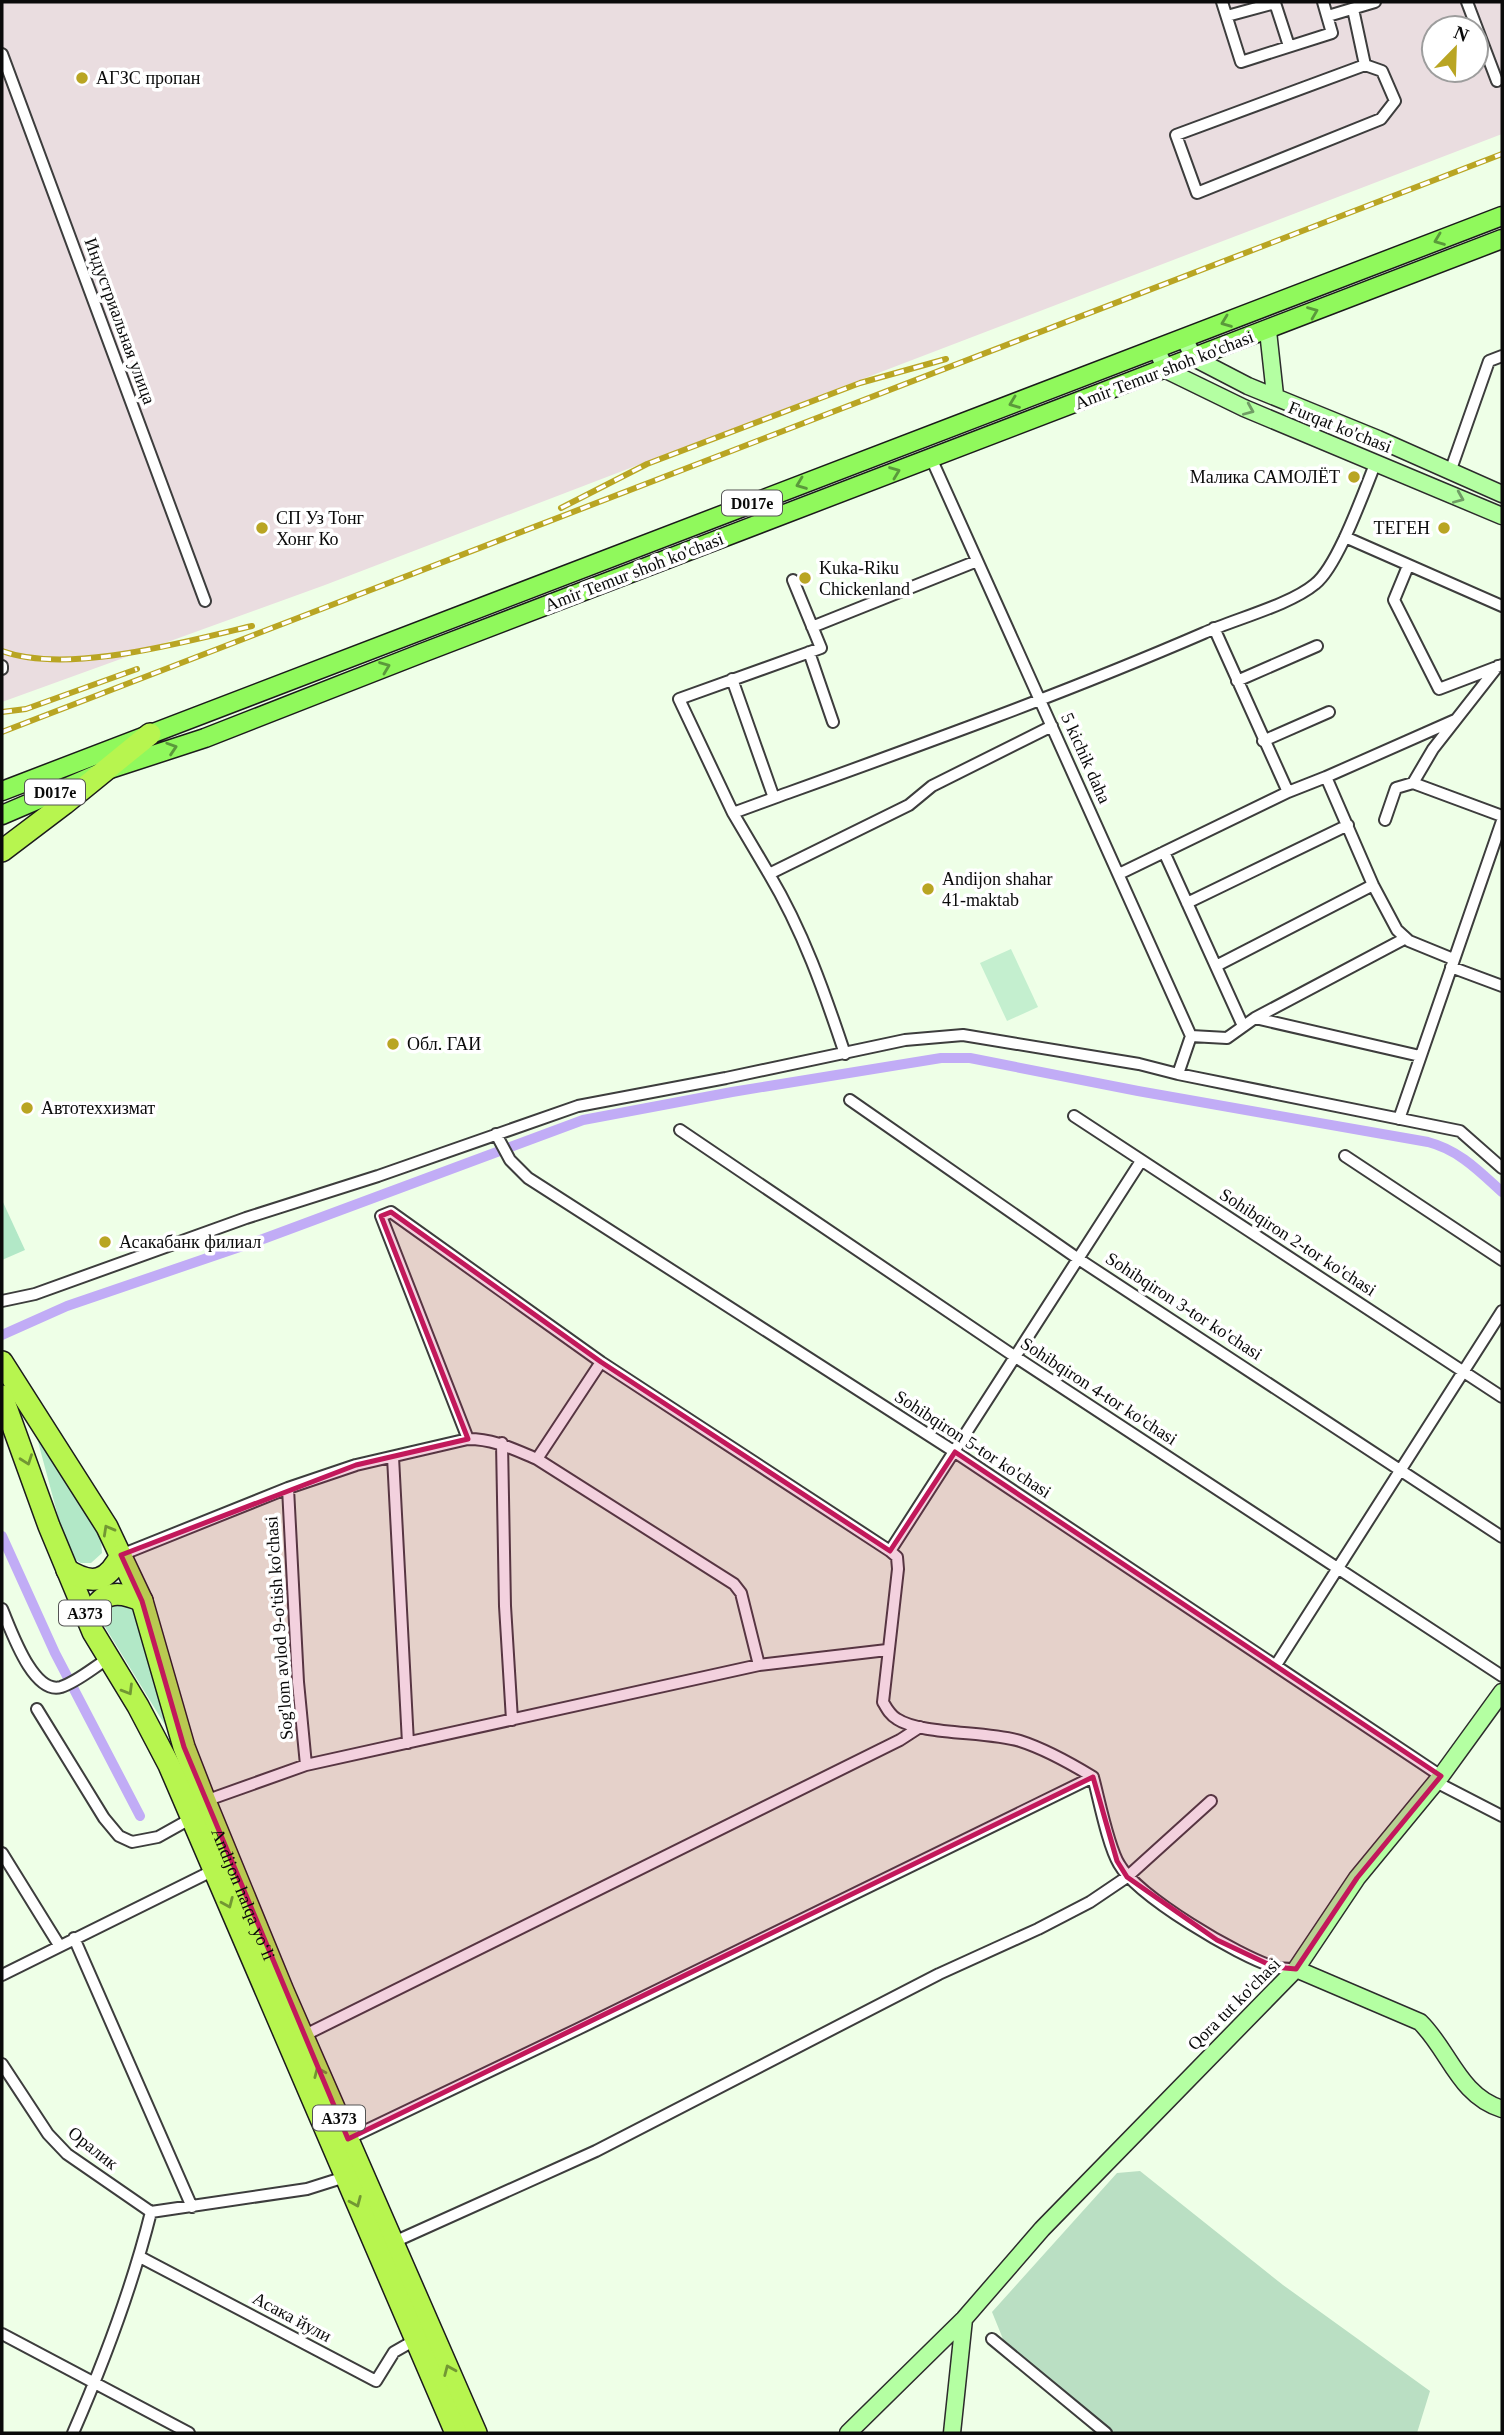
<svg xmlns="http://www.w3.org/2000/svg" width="1504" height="2435" font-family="Georgia,serif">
<rect width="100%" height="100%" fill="#eeffe7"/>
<path fill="#eadde0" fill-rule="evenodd" d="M2,2H1502V134L325,585L2,702ZM1434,28H1476V70H1434Z"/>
<path fill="#b2e8c7" d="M2,1200L25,1250L2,1260Z
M36,1434L101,1538L102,1553L91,1563H81L72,1558L63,1535Z
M127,1601L137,1612L165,1725L102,1622L104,1607Z"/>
<path fill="#badfc3" d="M1140,2171L1283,2285L1430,2391L1417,2433H1112L1003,2339L992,2312L1117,2173Z"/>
<path fill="#c4efcf" d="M1011,949L1038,1007L1007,1021L980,963Z"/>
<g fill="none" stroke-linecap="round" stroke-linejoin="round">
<path stroke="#c1acf6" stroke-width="10" d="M2,1335L67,1306L263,1239L583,1120L732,1092L941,1058H970L1138,1091L1428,1142C1459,1150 1479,1171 1502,1192
M2,1536L55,1653L140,1816"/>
<g stroke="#3d3d3d" stroke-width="14">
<path id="street" d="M1222,2L1241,62L1332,33L1323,2
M1467,2L1497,81
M1353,9L1365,65L1176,135L1197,193L1381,119L1395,101L1382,71L1365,65
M1227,16L1275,3L1289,46
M1328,16L1375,2
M2,54L205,601
M931,458L1191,1036L1178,1074
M1450,472L1489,361L1502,356
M1345,537L1502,606
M1408,566L1394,600L1439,689L1502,665
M793,580L821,648L679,699L733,813L769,874L909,805L932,786L1052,726
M812,627L977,561
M1214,628L1288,792L1326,777L1373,885L1397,930L1409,941L1453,959
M809,652L833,722
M2,666V669
M732,679L774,798L733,813
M1237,681L1317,646
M1263,741L1329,712
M1326,777L1455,720
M1413,783L1502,816
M774,798C918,746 1063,694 1204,633C1235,619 1290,605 1315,584C1338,566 1364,491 1376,462
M1385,820L1396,788L1413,783L1433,749L1498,666
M1164,852L1243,1026
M769,874C803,931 824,991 845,1054
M1119,874L1288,792
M1187,903L1348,825
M1216,966L1373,885
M1451,967L1502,986
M1255,1018L1404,939
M1191,1036L1227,1038L1255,1018L1420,1056
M850,1100L1077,1258L1502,1537
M1074,1116L1502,1397
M1399,1119L1502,821
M680,1130L1014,1356L1502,1676
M496,1134L510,1160L528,1178L955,1452L1441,1776
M1345,1156L1502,1260
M2,1301L35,1294L246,1218L378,1176L578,1106L726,1078L905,1040L963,1035L1139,1064L1178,1074L1460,1131L1502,1168
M468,1439L381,1216L391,1212L601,1362L890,1551L897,1557L898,1569L883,1702C887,1709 890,1715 897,1719C921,1735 987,1731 1020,1741C1045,1749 1070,1763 1093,1777C1099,1799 1108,1846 1119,1864C1137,1896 1238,1956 1274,1967C1281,1969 1289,1969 1296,1969
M502,1443L505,1606L512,1720
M393,1457L408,1743
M537,1459L601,1362
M288,1488L298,1682L306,1765
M890,1551L1141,1161
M121,1555L288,1488L356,1465L468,1439C494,1439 513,1449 537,1459L734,1584L741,1593L759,1665
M2,1609C11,1630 33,1695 61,1687C77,1682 94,1667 109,1658
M1276,1665L1502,1311
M37,1709L104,1818L119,1836L132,1842L158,1837L192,1818
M1436,1782L1502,1816
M205,1801L306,1765L759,1665L887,1650
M2,1853L59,1945
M74,1938L192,2207
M2,1975L214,1870
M303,2036L900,1740L920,1727
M2,2064L48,2134L67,2154L151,2212
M348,2139L578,2029L1093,1777
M394,2242L596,2151L939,1974L1038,1929L1090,1902L1127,1877L1211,1801
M140,2257L376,2381L394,2352L415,2340
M2,2334L189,2433
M992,2339L1106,2433
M73,2433C104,2362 132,2288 151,2212L307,2189L345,2177"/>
</g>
<g stroke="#2c2c2c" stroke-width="19">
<path id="secondary" d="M1268,331L1275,395
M1184,338L1194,358L1248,386L1378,439L1502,494
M1156,348L1166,370L1244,408L1502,516
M1296,1969L1420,2022C1449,2050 1459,2096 1502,2109
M848,2433L964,2319L1042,2229L1296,1969L1357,1878L1441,1776L1502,1692
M952,2433L964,2319"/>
</g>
<g stroke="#1b1b1b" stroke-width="21">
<path id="primary" d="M2,791L1502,216
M2,815L107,770L205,738L422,653L1502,239"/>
</g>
<g stroke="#1b1b1b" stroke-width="24">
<g id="highway">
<path d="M2,851L64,804L150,734"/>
<path id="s1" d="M2,1362L107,1527L142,1601L184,1747L205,1801L283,1991L476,2433"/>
<path d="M2,1396L49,1526L93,1632L138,1706L169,1765L456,2433"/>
<path d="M67,1570C93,1586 107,1582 121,1555"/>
<path d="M88,1620C99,1592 116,1589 142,1601"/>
</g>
</g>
<use href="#street" stroke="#fff" stroke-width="10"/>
<use href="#secondary" stroke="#b4ffa2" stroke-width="16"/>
<use href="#primary" stroke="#90f95c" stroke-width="18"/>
<use href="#highway" stroke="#b7f54f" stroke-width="21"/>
<g stroke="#b9a523" stroke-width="6">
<path id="rail" d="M561,508L647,464L860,383L946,359
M2,651C68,675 183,642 252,626
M2,712L26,709L137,669
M2,732L1502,154"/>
</g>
<use href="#rail" stroke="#fff" stroke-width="3.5" stroke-dasharray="10" stroke-linecap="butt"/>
</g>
<defs><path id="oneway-chevron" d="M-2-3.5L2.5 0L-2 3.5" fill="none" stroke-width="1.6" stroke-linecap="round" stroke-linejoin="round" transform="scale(1.75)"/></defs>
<g stroke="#5a993b">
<use href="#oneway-chevron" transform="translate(1439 240) rotate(159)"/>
<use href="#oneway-chevron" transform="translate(1313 312) rotate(-22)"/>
<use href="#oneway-chevron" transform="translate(1226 322) rotate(159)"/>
<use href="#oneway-chevron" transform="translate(1014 403) rotate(159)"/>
<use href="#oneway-chevron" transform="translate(895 472) rotate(-21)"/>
<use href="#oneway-chevron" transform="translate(801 484) rotate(159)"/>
<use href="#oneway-chevron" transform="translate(385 667) rotate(-21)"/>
<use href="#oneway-chevron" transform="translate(172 748) rotate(-18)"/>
</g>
<g stroke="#709d65">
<use href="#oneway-chevron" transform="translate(1249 410) rotate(23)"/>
<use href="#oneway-chevron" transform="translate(1459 498) rotate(23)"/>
</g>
<g stroke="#729733">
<use href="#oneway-chevron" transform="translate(27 1460) rotate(70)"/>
<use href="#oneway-chevron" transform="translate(108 1530) rotate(-119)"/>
<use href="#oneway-chevron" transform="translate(128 1690) rotate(59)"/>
<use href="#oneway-chevron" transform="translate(228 1903) rotate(67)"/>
<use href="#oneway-chevron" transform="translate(319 2072) rotate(-114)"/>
<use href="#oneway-chevron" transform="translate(356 2202) rotate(67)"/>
<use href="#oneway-chevron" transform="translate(449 2370) rotate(-113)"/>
</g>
<path fill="#c2185b" fill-opacity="0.2" stroke="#c2185b" stroke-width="5" stroke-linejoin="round" d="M391,1212L601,1362L890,1551L955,1452L1441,1776L1357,1878L1296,1969L1274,1967L1217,1940L1127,1877L1117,1861L1093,1777L348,2139L184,1747L142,1601L121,1555L356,1465L468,1439L381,1216Z"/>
<g fill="#b9a523" stroke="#fff" stroke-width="2.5">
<circle cx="82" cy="78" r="7"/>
<circle cx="1354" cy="477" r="7"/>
<circle cx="262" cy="528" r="7"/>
<circle cx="1444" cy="528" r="7"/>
<circle cx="805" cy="578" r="7"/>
<circle cx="928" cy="889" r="7"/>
<circle cx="393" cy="1044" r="7"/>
<circle cx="27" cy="1108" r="7"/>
<circle cx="105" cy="1242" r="7"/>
</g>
<g text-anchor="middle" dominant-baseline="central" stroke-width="7" stroke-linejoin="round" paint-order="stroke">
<g fill="#fff" stroke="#545454" stroke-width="2">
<rect x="722" y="490.5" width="60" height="25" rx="5"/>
<rect x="25" y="779.5" width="60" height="25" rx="5"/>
<rect x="59" y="1600.5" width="52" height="25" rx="5"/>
<rect x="313" y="2105.5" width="52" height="25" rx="5"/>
</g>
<g font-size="16" font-weight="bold" fill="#0a0a0a">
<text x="752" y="503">D017e</text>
<text x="55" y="792">D017e</text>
<text x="85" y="1613">A373</text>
<text x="339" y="2118">A373</text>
</g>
<g font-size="18" fill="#0a0a0a" stroke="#fff" text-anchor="start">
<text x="96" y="78">АГЗС пропан</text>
<text x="1340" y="477" text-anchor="end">Малика САМОЛЁТ</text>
<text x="276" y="518">СП Уз Тонг<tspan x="276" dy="21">Хонг Ко</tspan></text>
<text x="1430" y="528" text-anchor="end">ТЕГЕН</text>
<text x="819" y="568">Kuka-Riku<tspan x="819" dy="21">Chickenland</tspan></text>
<text x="942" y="879">Andijon shahar<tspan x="942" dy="21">41-maktab</tspan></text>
<text x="407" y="1044">Обл. ГАИ</text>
<text x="41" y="1108">Автотеххизмат</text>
<text x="119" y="1242">Асакабанк филиал</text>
</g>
<g font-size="18" fill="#0a0a0a" stroke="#fff">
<text transform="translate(120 321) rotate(70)">Индустриальная улица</text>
<text transform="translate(1164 370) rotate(-21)">Amir Temur shoh ko'chasi</text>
<text transform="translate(1340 427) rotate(22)">Furqat ko'chasi</text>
<text transform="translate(634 572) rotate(-21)">Amir Temur shoh ko'chasi</text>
<text transform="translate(1086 758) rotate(66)">5 kichik daha</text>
<text transform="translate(1298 1242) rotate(33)">Sohibqiron 2-tor ko'chasi</text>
<text transform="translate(1184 1306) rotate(33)">Sohibqiron 3-tor ko'chasi</text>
<text transform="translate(1099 1391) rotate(33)">Sohibqiron 4-tor ko'chasi</text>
<text transform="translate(973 1444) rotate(33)">Sohibqiron 5-tor ko'chasi</text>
<text transform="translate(279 1628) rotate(-94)">Sog'lom avlod 9-o'tish ko'chasi</text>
<text stroke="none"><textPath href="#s1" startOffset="588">Andijon halqa yo‘li</textPath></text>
<text transform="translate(1234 2004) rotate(-45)">Qora tut ko'chasi</text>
<text transform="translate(93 2148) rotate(38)">Оралик</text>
<text transform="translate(292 2317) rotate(28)">Асака йули</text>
</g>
</g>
<rect width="1504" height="2435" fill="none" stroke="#0a0a0a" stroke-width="7"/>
<g transform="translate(1455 49) rotate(23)"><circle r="33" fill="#ffffff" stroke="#9d9d9d" stroke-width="2"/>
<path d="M0-5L12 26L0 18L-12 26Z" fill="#b9a523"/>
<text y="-10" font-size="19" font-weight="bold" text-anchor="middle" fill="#0a0a0a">N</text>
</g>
</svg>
